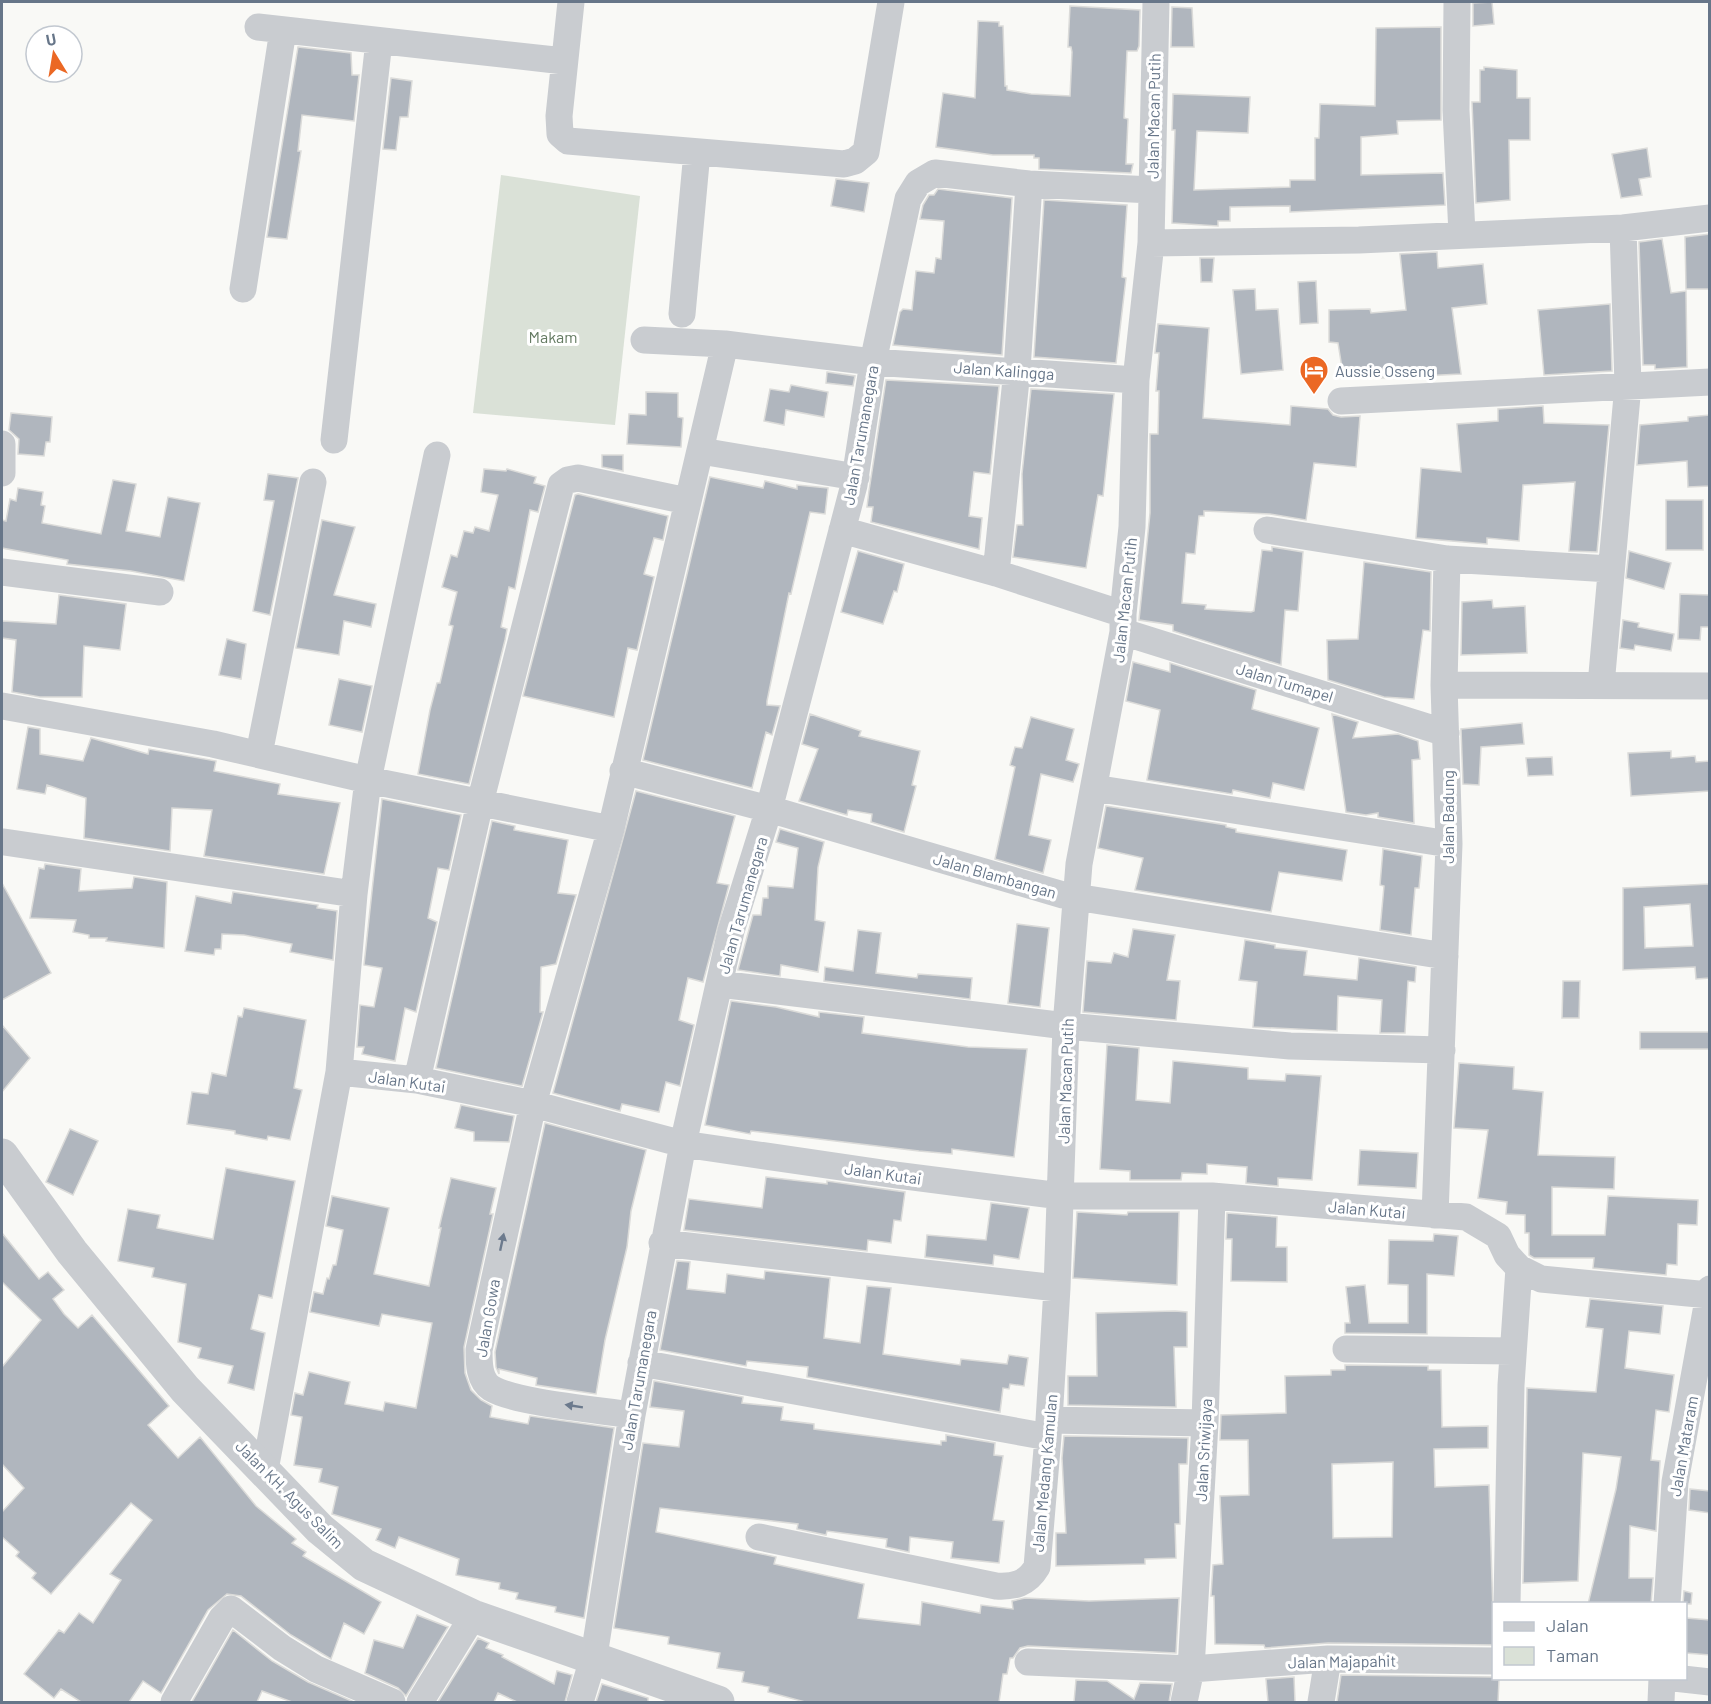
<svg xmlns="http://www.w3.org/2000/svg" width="1711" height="1704" font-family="Barlow,sans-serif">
<rect width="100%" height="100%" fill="#f9f9f6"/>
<path fill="#dae1d7" d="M501,175L640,196L615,425L473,413Z"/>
<path fill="#b0b6be" stroke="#dbdbd9" stroke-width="1.5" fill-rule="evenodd" d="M1492,2L1494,24L1473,26V3Z
M1070,6L1140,10L1139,46L1137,51H1127L1124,118L1128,119L1126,164H1133L1131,173L1039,169V158H1034V155H993L936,147L943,93L975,98L978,21L999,22V26H1003L1005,86H1007V90L1031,94L1070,96L1072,52L1071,47H1068Z
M1172,7L1192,8L1194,47H1171Z
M1441,27V120L1397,121L1398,134L1361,137V175L1443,173L1445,205L1290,212V206L1230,207V221H1218V226L1172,223L1175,130H1172L1173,94L1250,97L1248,133L1197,131L1194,190L1290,187V180H1315V138H1319L1320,104L1375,106L1376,28Z
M298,47L351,53L352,75H359L354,121L302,115L298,151H301L287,239L267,237Z
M1484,67L1517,70V98H1530V140H1509L1510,200L1476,203L1472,102H1480V70H1484Z
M391,78L412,81L408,117H400L396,150L383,149Z
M1647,148L1651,177L1639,179L1642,195L1621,198L1612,154Z
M836,179L869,183L864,212L831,206Z
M938,189L1012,198L1002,355L893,345L900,312L903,309L912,310L916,271L934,273L936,258L941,259L944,221L920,219L923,205L929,195H934Z
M1044,200L1127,205L1122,277L1126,278L1116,363L1034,357Z
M1710,234V289H1686L1685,237Z
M1662,239L1671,293L1686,291L1687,367L1655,369V365H1643L1639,242Z
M1437,252L1438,268L1483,264L1487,304L1452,308L1461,374L1381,378L1380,368H1342L1338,343L1329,342V310L1370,309L1371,313L1406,310L1400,254Z
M1200,258H1214L1212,282H1201Z
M1316,281L1318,323L1300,324L1298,282Z
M1255,289L1256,310L1278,309L1283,370L1241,374L1233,290Z
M1610,304L1612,371L1544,375L1538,310Z
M1158,324L1209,328L1203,418L1290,425L1291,406L1328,409L1333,415L1341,417L1360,416L1356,467L1314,463L1306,520L1270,514L1204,511V516H1199L1195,554L1186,553L1182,603L1206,605L1205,609L1251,612L1254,611L1262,550L1272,551V547L1303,552L1298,611L1285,610L1281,665L1173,631V625L1139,620L1150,513V434H1158L1159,391H1156L1159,353H1155Z
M827,372L855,376L853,386L826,383Z
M886,380L999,386L990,474L974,472L969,516L982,518L979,549L871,522L873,507H867L869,491Z
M791,385L828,392L824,417L786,410L784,425L764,421L770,389L789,392Z
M1031,389L1114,394L1103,496L1098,495L1086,568L1013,557L1017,525H1023L1022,474Z
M646,392L678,393V417L683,418L681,447L627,444L629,414L646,415Z
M1543,406L1544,423L1609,425L1597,552L1569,551L1575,482L1523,485L1519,541L1487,538V544L1416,538L1421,468L1461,472L1457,424L1498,421V409Z
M11,413L52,417L50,442H46L44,456L18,454L19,439L9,430Z
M1710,415V486L1688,487L1687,461L1637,465L1640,425L1688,421V417Z
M602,455H623V471L602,467Z
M484,469L506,471L507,469L536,477L534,483L545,486L538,512L530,510L515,589L509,587L501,627L507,629L505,640L469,784L418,774L430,710L437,683H440L453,626L449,625L457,592L442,587L451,555L457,557L464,531L473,533L475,527L489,531L498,495L481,492Z
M268,474L298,478L270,615L253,611L274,501L264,500Z
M710,477L763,488L765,481L797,489V485L828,488L825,514L810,512L791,594L789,593L767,701V705L780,706L772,735L766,732L752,788L643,760Z
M113,480L136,484L126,531L160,537L168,497L200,503L184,581L131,571L67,564L68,560L2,548V520L6,521L10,499L16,501L18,488L43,492L41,505L45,506L42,523L101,534Z
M578,494L668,516L663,540L654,538L644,574L654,577L637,650L628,648L614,717L523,696L575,495Z
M1666,500H1703V550H1666Z
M322,520L355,527L334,595L376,604L371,627L344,621L339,655L296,648Z
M858,551L904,564L897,592L894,591L883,624L841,612Z
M1629,551L1671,563L1664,589L1626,578Z
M1364,562L1431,572L1430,631L1423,630L1414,699L1384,697L1328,680L1327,640L1358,639Z
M1680,594L1710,595V627H1701L1700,640L1678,639Z
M59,595L126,604L120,650L84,646L82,697H40L12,692L16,640L2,638V621L56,624Z
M1492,600L1493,608L1525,606L1527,653L1461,655L1462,602Z
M1623,620L1639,623L1638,627L1674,634L1671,651L1635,645L1634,650L1620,648Z
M227,639L246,644L241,679L219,675Z
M1133,662L1170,672V663L1256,690L1252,709L1319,728L1304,790L1273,783L1270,798L1233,790L1232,794L1147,780L1160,710L1126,701Z
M339,679L372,686L362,732L329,725Z
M810,714L861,731L859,736L920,751L912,785L916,786L904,832L871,822L872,814L848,810L847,815L799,801L818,749L802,744Z
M1332,714L1358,722L1353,738L1398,734L1418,741L1420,759L1412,760L1414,823L1378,817V813L1366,815L1346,812Z
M1031,717L1074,729L1066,760L1079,764L1073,782L1041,774L1029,835L1051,840L1043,873L995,859L1015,767L1010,765L1015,747L1022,748Z
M1522,723L1524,744L1481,747L1479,785L1463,784L1461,729Z
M28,727L40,729V754L83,761L91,738L148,754L149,749L216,761L214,771L280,784L278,794L340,803L324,874L204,856L212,810L172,808L170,851L84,838L86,798L47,785L45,794L17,789Z
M1671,751V758L1695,756L1696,762L1710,761V791L1631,796L1628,753Z
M1552,757L1553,775L1528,776L1526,758Z
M636,791L735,816L717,883L729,885L703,982L688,978L679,1020L694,1025L680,1086L666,1082L659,1112L622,1104L620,1111L553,1093Z
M382,799L461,815L449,870L438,868L428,918L437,922L416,1012L405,1008L395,1061L362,1054L364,1047H357L360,1005L374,1007L382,968L364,965Z
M1106,806L1226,825V827L1236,829V832L1347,850L1342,881L1279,872L1271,912L1135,890L1143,858L1098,848Z
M492,821L515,826L514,830L568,840L558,893L576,895L556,964L541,967L540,1012H543L522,1086L436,1068Z
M780,829L824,842L818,867L815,920L825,922L818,972L781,965L780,976L738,970L753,915H761L763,898H768V886L793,888L798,848L776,842Z
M1383,849L1422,856L1419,888H1415L1411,935L1380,930L1384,886L1380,885Z
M45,864L81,869L79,891L132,888L134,877L167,882L164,948L106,941L107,938H89V935L73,932L76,920L30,918L39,868L44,869Z
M2,883L51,973L2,1000Z
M1710,884V978L1696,979L1695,967L1623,970V888ZM1690,904L1693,946L1645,948L1644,907Z
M233,892L318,905L317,908L337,911L333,960L290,952L292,944L244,935L222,934L221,949H215L214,955L185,951L196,896L231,903Z
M1017,924L1049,928L1040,1007L1008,1003Z
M1133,929L1175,935L1167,980L1180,981L1176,1020L1083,1012L1087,961L1111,963L1114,953L1128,957Z
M858,930L881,933L876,973L917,978L918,974L972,978L970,999L824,981L825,967L853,971Z
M1245,940L1275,945V948L1307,951L1304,975L1357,980L1359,958L1416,967L1415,982L1408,981L1405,1033H1380L1382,1000L1338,996L1337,1031L1253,1027L1257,982L1239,980Z
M1563,981H1580L1579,1018H1562Z
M731,1001L776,1007L819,1017V1012L864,1017L862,1033L968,1047L1027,1049L1014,1157L952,1149V1154L919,1151L751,1131L750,1134L705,1125Z
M244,1008L306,1020L294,1088L302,1090L290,1140L268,1136L267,1140L235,1134V1131L187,1124L192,1092L208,1094L212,1073L226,1076L238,1016L242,1017Z
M2,1025L30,1058L2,1092Z
M1640,1032H1710V1049H1640Z
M1107,1045L1139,1048L1136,1100L1170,1103L1173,1061L1248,1068V1079L1285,1081L1286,1074L1321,1076L1312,1180L1278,1178V1186L1246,1183L1247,1167L1207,1164V1174L1182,1173L1181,1180H1130V1171L1100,1169Z
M1459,1063L1514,1067L1513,1089L1543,1092L1538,1155L1615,1157L1614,1189L1552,1187V1235H1605L1608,1196L1698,1200L1697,1225L1678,1224L1677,1265L1667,1264L1666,1275L1593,1268L1594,1258H1534L1529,1255V1233H1525V1215L1506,1214L1507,1202L1478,1198L1488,1130L1454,1128Z
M461,1105L514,1116L509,1142L474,1141V1132L455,1128Z
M545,1123L646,1150L631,1211L627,1247L605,1340L596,1394L536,1385L537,1378L499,1369V1374L496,1367L495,1352Z
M70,1129L98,1141L73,1195L46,1182Z
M1360,1150L1418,1153L1416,1188L1358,1185Z
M226,1168L295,1181L272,1298L259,1295L251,1329L265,1333L254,1390L228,1383L233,1366L198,1358L201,1348L178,1342L186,1284L152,1277L154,1268L118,1261L128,1209L160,1215L157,1228L213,1239Z
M766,1177L827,1184V1181L905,1192L901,1221L894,1220L891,1243L868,1240L867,1251L684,1230L689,1199L762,1208Z
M451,1178L496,1188L490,1214H493L464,1347L465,1373L471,1390L481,1400L492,1406L490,1417L528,1424L530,1416L614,1428L584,1618L555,1612L556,1607L516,1599L518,1593L499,1589L500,1583L456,1575L459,1559L399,1537L395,1548L376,1540L381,1529L332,1514L338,1487L319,1482L322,1469L294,1465L302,1417L291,1415L295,1393L303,1395L309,1372L350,1382L345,1404L383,1411L385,1402L416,1408L432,1323L382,1314L379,1326L310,1312L314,1292L323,1294L327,1278L329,1279L333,1265H336L343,1230L326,1226L332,1196L389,1208L374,1274L429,1286L441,1228H439Z
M991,1203L1029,1208L1019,1259L994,1255L993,1265L925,1257L927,1235L986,1240Z
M1077,1212L1127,1215L1128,1212H1179L1177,1285L1073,1278Z
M1227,1213L1277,1217L1276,1247H1287V1282L1231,1281L1232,1239H1226Z
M2,1233L39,1279L48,1272L64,1290L53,1299L64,1314L78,1328L92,1315L169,1406L148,1425L178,1458L200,1437L256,1506L296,1539L292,1543L306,1552L303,1556L381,1602L364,1634L344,1623L331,1659L291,1635L241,1596L227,1594L208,1610L161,1693L143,1681L129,1702H81L61,1689L54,1698L24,1674L59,1630L64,1633L79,1613L93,1623L121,1580L110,1574L152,1520L131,1503L51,1594L32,1578L36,1573L16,1556L19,1552L2,1537V1512L24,1488L2,1464V1367L41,1320L2,1282Z
M1434,1234L1458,1236L1454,1276L1427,1274V1334L1345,1333V1323H1350L1346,1287L1365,1285L1369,1323H1408V1285L1388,1284L1389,1240L1433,1241Z
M677,1261L690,1262L687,1289L725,1293L727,1274L764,1279L765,1271L830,1278L824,1338L860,1343L867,1286L891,1288L883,1354L960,1365L961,1359L1007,1364L1009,1355L1028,1358L1024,1386L1010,1384L1009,1389L1003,1388L1000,1412L807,1377L808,1367L747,1361L746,1366L660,1350Z
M1590,1299L1663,1306L1660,1334L1629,1331L1625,1368L1674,1375L1669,1412L1656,1410L1651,1460L1660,1461L1656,1531L1630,1526L1629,1578H1653L1651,1604H1588L1616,1489L1621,1457L1583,1453L1578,1581L1523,1583L1527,1388L1596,1392L1603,1329L1586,1327Z
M1175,1311L1187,1312V1347H1174L1176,1407L1068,1405V1376H1097L1096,1313Z
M1345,1365L1428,1366V1370H1441L1442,1427L1488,1426V1448L1434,1449L1435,1487L1489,1485L1494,1645L1328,1643L1265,1648L1264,1645L1215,1644L1214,1596H1211L1213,1565L1223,1564L1220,1496L1249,1495L1248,1440H1220L1221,1415L1286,1413L1285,1376L1331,1375V1370H1345ZM1393,1462L1392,1537L1333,1538L1332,1464Z
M654,1381L743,1397L742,1403L783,1407L781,1420L814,1424V1429L941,1445V1441H946V1435L995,1443L994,1455L1003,1456L993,1520L1004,1521L999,1563L951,1558L953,1542L910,1537L909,1552L886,1547L887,1539L827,1531L826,1535L797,1529L798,1524L660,1508L656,1532L776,1557L774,1564L864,1584L858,1618L920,1625L922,1602L980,1613L981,1605L1013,1609L1012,1601L1025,1598L1089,1601L1179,1598L1176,1653L1028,1646L1020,1648L1013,1658H1010L1007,1674H1003L999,1702H805L768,1692L769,1687L742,1682L744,1672L717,1668L720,1653L668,1644L669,1637L614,1628L643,1443L679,1447L684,1411L650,1407Z
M1064,1436L1188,1438L1187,1464H1179L1180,1524H1175L1176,1558L1145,1559V1564L1056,1566V1533H1066L1062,1458Z
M1690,1489L1710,1491V1513L1689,1510Z
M1684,1591L1692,1593L1691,1604H1683Z
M417,1615L448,1627L406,1696L398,1688L365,1673L374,1640L403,1648Z
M1686,1618L1710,1620V1655L1686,1653Z
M233,1630L272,1661L308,1682L354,1702H292L262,1691L257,1702H192Z
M478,1638L489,1643L486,1648L503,1655L502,1657L554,1684L557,1671L572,1675L565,1702H517L498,1693L494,1702H438Z
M1341,1675L1494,1677V1680H1499L1498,1702H1337Z
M1294,1677L1295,1702H1268L1266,1679Z
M1076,1680L1107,1681L1134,1699L1140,1683L1172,1684L1169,1702H1074Z
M602,1684L648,1698V1702H596Z"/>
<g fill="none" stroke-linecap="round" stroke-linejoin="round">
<path stroke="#c9ccd0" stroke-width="27" d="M571,2L559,116L560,134L568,141L844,164L855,161L866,152L891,2
M1457,2L1456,110L1462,234
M258,27L564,61
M1151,243L1359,240L1623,228L1710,218
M243,289L283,30
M682,314L697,152
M644,340L725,344
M1341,401L1710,382
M334,440L379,41
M2,444V473
M701,451L856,477
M842,530L996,573L1123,614
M1267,530L1447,559L1610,569
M2,572L160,592
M996,573L1017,370L1029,184
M1123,632L1446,733
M1444,685L1710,686
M1601,685L1628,385L1623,228
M2,706L213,744L368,780L611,829
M259,754L313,482
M623,771L769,809L1063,895L1445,956
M1094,788L1449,844
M4,842L354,894
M719,984L1066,1026L1290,1046L1442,1050
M339,1072L417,1080L533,1104L683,1144L896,1175L1061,1196H1212L1466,1217L1498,1236L1507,1255L1519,1268L1541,1279L1709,1295
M417,1080L480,803L561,485L568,480L578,478L687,501
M1435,1215L1449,844L1444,685L1447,559
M662,1243L1057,1288
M1346,1349L1513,1351
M641,1363L1048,1437
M632,1415C601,1410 515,1403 491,1388C479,1380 479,1363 479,1350L533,1104L611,829L725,344L873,362L1136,380
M1049,1420L1205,1423
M265,1470L339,1072L354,894L368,780L437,455
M759,1537L996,1586C1014,1587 1027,1584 1037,1567L1048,1437L1057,1288L1066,1026L1079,864L1123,632V614L1132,527L1136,380L1151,243L1156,2
M1507,1604L1511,1385L1519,1268
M1667,1604L1675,1482L1710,1289
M1028,1662L1191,1669L1328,1659L1494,1661
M1674,1678L1710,1682
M174,1702L222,1618L231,1609L282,1648L316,1669L392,1702
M420,1702L473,1616
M580,1702L594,1656L632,1415L683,1144L731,931L769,809L854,485L873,362L908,199L918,183L935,173L1029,184L1152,190
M1184,1702L1191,1669L1205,1423L1212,1196
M1321,1702L1328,1659
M1661,1702L1662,1678"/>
<path stroke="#c9ccd0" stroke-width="33" d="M2,1155L72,1252L185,1389L320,1529L364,1565L473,1616L718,1702"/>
</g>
<defs><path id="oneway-solid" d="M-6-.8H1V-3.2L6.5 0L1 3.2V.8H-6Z" transform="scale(1.5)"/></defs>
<g fill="#6c7a8d">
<use href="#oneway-solid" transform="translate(502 1242) rotate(-78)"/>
<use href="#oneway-solid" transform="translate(574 1406) rotate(-171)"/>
</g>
<defs>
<g id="hotel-pin" transform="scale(1.5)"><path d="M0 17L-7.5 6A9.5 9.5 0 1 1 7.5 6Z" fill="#eb6824" stroke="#fff"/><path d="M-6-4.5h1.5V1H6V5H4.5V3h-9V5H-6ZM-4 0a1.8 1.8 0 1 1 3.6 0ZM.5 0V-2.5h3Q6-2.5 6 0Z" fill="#fff"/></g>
</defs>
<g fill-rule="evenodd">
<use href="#hotel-pin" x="1314" y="370"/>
</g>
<g text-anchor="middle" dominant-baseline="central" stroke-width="6" stroke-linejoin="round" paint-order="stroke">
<g font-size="16" fill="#677689" stroke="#fff">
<text transform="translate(1153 116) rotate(-89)">Jalan Macan Putih</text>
<text transform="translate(1004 370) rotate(4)">Jalan Kalingga</text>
<text transform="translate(860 435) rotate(-80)">Jalan Tarumanegara</text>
<text transform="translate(1124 600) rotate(-84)">Jalan Macan Putih</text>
<text transform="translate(1285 682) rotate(17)">Jalan Tumapel</text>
<text transform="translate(1447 817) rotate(-90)">Jalan Badung</text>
<text transform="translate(995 875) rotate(16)">Jalan Blambangan</text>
<text transform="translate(742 905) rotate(-74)">Jalan Tarumanegara</text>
<text transform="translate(407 1081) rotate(8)">Jalan Kutai</text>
<text transform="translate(1065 1081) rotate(-88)">Jalan Macan Putih</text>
<text transform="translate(883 1173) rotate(8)">Jalan Kutai</text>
<text transform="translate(1367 1209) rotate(5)">Jalan Kutai</text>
<text transform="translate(487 1318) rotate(-80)">Jalan Gowa</text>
<text transform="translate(638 1380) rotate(-80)">Jalan Tarumanegara</text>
<text transform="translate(1683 1446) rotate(-80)">Jalan Mataram</text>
<text transform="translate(1203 1450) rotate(-87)">Jalan Sriwijaya</text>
<text transform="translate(1044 1473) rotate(-85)">Jalan Medang Kamulan</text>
<text transform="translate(290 1494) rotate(45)">Jalan KH. Agus Salim</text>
<text transform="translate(1342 1661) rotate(-1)">Jalan Majapahit</text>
</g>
<g font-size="16" fill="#647a62" stroke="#fff">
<text x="553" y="336">Makam</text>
</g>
<g font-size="16" fill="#677689" stroke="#fff" text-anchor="start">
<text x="1335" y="370">Aussie Osseng</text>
</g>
</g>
<rect width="1711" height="1704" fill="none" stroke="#677689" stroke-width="6"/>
<rect x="1492" y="1602" width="195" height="78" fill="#ffffff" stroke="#c2c8d0" stroke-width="1.5"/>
<rect x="1504" y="1622" width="30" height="9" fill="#c9ccd0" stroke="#c2c8d0" stroke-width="1.5"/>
<text x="1546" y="1632" font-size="18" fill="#677689">Jalan</text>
<rect x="1504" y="1647" width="30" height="18" fill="#dae1d7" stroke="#c2c8d0" stroke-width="1.5"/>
<text x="1546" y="1662" font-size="18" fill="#677689">Taman</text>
<g transform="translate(54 54) rotate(349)"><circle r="28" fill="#ffffff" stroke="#c2c8d0" stroke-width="1.5"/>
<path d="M0-4.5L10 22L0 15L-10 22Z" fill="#eb6824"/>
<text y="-9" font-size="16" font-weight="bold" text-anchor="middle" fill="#677689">U</text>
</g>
</svg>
